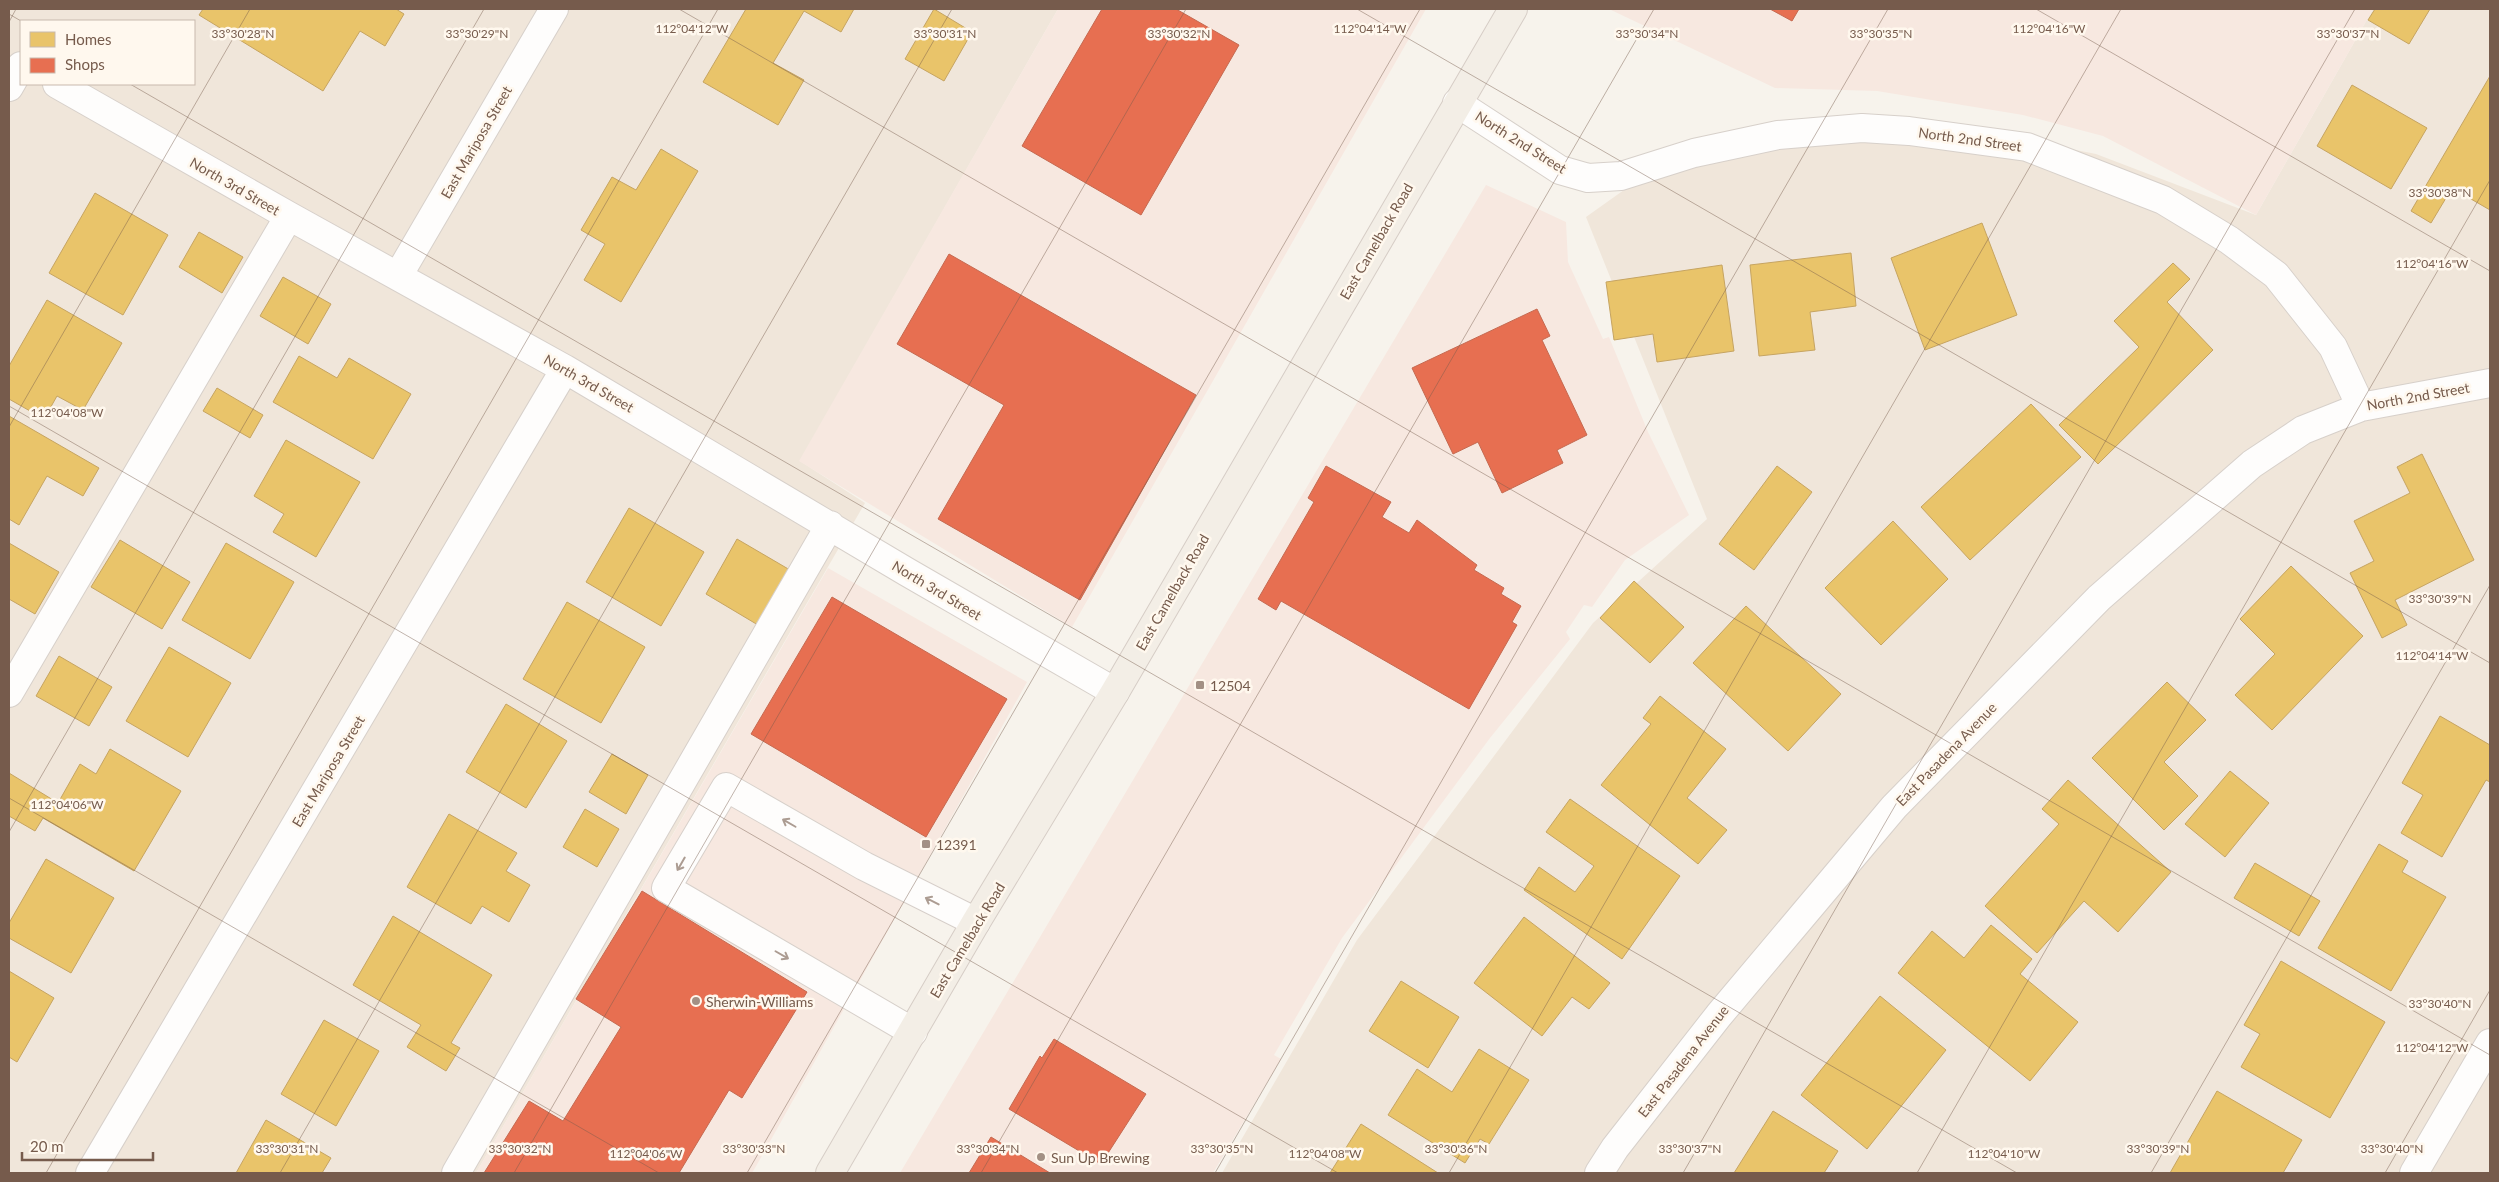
<svg xmlns="http://www.w3.org/2000/svg" width="2499" height="1182" font-family="Lato,sans-serif">
<rect width="100%" height="100%" fill="#f7f3ec"/>
<path fill="#f0e6da" fill-rule="evenodd" d="M9,9H1058L800,461L865,503L476,1173H9ZM21,21H194V84H21Z
M2373,9H2490V1173H1222L1357,940L1593,623L1707,519L1586,217L1697,138L1906,116L2096,154L2256,215Z"/>
<path fill="#f7e8e0" d="M1058,9H1426L1072,627L799,461Z
M1609,9H2373L2256,215L2103,136L2023,115L1877,91L1775,88Z
M1486,185L1566,222L1568,262L1603,339L1609,337L1648,432L1689,515L1625,560L1592,607L1584,605L1566,632L1570,639L1490,738L1342,938L1274,1055L1281,1059L1213,1173H900Z
M828,568L1027,682L759,1161L752,1173H476Z"/>
<path fill="#e9c46a" stroke="#c6a461" d="M203,9H396L404,14L385,46L360,31L323,91L199,15Z
M746,9H854L841,32L804,11L773,63L804,80L778,125L703,82Z
M934,9L972,32L944,81L905,59Z
M2375,9H2430L2409,44L2368,20Z
M2490,76V210L2452,188L2431,223L2411,211Z
M2352,85L2427,128L2391,189L2317,146Z
M661,149L698,171L621,302L584,280L605,244L581,230L612,177L636,190Z
M95,193L168,235L123,315L49,273Z
M1982,223L2017,315L1925,350L1891,258Z
M199,232L243,257L222,293L179,267Z
M1851,253L1856,306L1810,312L1815,350L1759,356L1750,265Z
M2173,263L2190,279L2167,302L2213,350L2098,464L2059,425L2139,347L2114,321Z
M1722,265L1734,351L1657,362L1653,334L1614,340L1606,282Z
M283,277L331,304L308,344L260,316Z
M47,300L122,343L83,410L57,396L44,419L9,399V366Z
M299,356L337,378L349,358L411,394L373,459L273,402Z
M217,388L263,415L250,438L203,411Z
M2031,404L2081,457L1970,560L1921,507Z
M9,416L99,468L83,496L47,476L19,525L9,519Z
M286,440L360,482L316,557L273,532L284,514L254,496Z
M2422,454L2474,560L2395,600L2407,625L2382,638L2350,573L2374,561L2354,521L2410,493L2397,467Z
M1777,466L1812,492L1754,570L1719,544Z
M629,508L704,552L661,626L586,582Z
M1893,521L1948,579L1881,645L1825,588Z
M737,539L790,570L758,625L706,594Z
M120,540L190,582L162,629L91,587Z
M9,543L59,572L35,614L9,599Z
M226,543L294,582L250,659L182,620Z
M2291,566L2363,636L2272,730L2235,695L2275,654L2240,619Z
M1634,581L1684,627L1650,663L1600,618Z
M567,602L645,647L601,723L523,679Z
M1746,606L1841,694L1788,751L1693,663Z
M169,647L231,683L188,757L126,721Z
M59,656L112,687L89,726L36,696Z
M2167,682L2206,720L2164,762L2198,796L2164,830L2092,758Z
M1660,696L1726,749L1687,798L1727,830L1698,864L1601,785L1651,724L1643,718Z
M506,704L567,741L526,808L466,772Z
M2440,716L2490,745V782L2486,780L2442,857L2401,833L2423,795L2402,783Z
M110,749L181,791L134,871L43,818L35,831L9,816V773L58,803L80,764L96,774Z
M612,754L648,775L626,814L589,792Z
M2230,771L2269,803L2225,857L2185,824Z
M2068,780L2171,872L2118,932L2084,901L2037,953L1985,906L2059,824L2042,809Z
M1570,799L1680,876L1622,959L1524,890L1539,867L1575,892L1594,866L1546,832Z
M585,809L619,829L597,867L563,847Z
M449,814L517,853L506,871L530,885L509,922L482,906L471,924L407,887Z
M2379,844L2408,861L2402,872L2446,897L2391,991L2318,948Z
M46,859L114,898L71,973L9,938V923Z
M2255,863L2320,901L2299,936L2234,898Z
M393,916L492,975L451,1043L460,1048L446,1071L407,1047L421,1025L353,985Z
M1524,917L1610,983L1589,1009L1572,997L1542,1036L1474,983Z
M1991,925L2032,959L2020,974L2078,1022L2030,1081L1898,973L1932,931L1964,958Z
M2281,961L2385,1022L2330,1118L2241,1067L2260,1034L2244,1025Z
M9,971L54,998L17,1062L9,1057Z
M1401,981L1459,1017L1428,1068L1369,1031Z
M1880,996L1946,1050L1867,1149L1801,1095Z
M324,1020L379,1051L336,1126L281,1094Z
M1479,1049L1529,1080L1489,1144L1480,1139L1465,1163L1388,1115L1417,1069L1452,1092Z
M2217,1091L2302,1140L2283,1173H2170Z
M1773,1111L1838,1151L1824,1173H1734Z
M266,1120L331,1158L322,1173H236Z
M1361,1124L1438,1173H1330Z"/>
<path fill="#e76f51" stroke="#c56950" d="M1102,9H1176L1239,45L1141,215L1022,146Z
M1770,9H1799L1792,21Z
M949,254L1196,395L1080,600L938,519L1004,405L897,344Z
M1537,309L1550,336L1542,340L1587,435L1557,450L1563,463L1502,493L1478,442L1453,454L1412,368Z
M1326,466L1391,502L1382,517L1409,533L1417,520L1477,565L1474,570L1504,588L1501,594L1521,606L1512,622L1517,625L1469,709L1281,601L1276,610L1258,599L1314,502L1308,498Z
M832,597L1007,699L926,837L751,734Z
M642,891L807,992L742,1098L729,1090L679,1173H484L529,1101L563,1121L621,1027L576,999Z
M1054,1039L1146,1094L1101,1164L1009,1109L1040,1056L1042,1058Z
M991,1137L1050,1173H969Z"/>
<g fill="none" stroke-linecap="round" stroke-linejoin="round">
<g stroke="#d7d0ca" stroke-width="30">
<path id="minor" d="M57,84L289,216L565,369L907,572L1115,692
M9,87L21,66
M1457,103L1560,170L1588,178L1621,176L1694,153L1778,135L1862,128L1909,131L2027,147L2163,200L2229,240L2276,275L2333,347L2361,407L2490,383
M398,276L554,9
M9,693L289,216
M913,1032L666,888L726,787L864,866L976,922
M90,1173L565,369
M456,1173L830,525
M1599,1173L1615,1148L1719,1015L1894,807L2099,598L2252,464L2303,430L2361,407
M2414,1173L2490,1043"/>
</g>
<g stroke="#d6cdc6" stroke-width="30">
<path id="major" d="M830,1173L976,922L1115,692L1513,9"/>
</g>
<use href="#minor" stroke="#fefdfc" stroke-width="28"/>
<use href="#major" stroke="#f3eee6" stroke-width="28"/>
</g>
<defs><path id="oneway-shaft" d="M-6 0H5M1.5-3L5.5 0L1.5 3" fill="none" stroke-width="1.6" stroke-linecap="round" stroke-linejoin="round" transform="scale(1.25)"/></defs>
<g stroke="#ac9c92">
<use href="#oneway-shaft" transform="translate(789 823) rotate(-150)"/>
<use href="#oneway-shaft" transform="translate(681 864) rotate(120)"/>
<use href="#oneway-shaft" transform="translate(932 901) rotate(-153)"/>
<use href="#oneway-shaft" transform="translate(782 955) rotate(30)"/>
</g>
<path fill="none" stroke="#765b4c" stroke-width="1" stroke-opacity="0.45" d="M679,9L2490,1055M1357,9L2490,663M2036,9L2490,271M9,14L21,21M9,22L16,9M130,84L2017,1173M9,406L1338,1173M9,427L250,9M9,798L659,1173M9,832L484,9M46,1173L718,9M280,1173L952,9M514,1173L1186,9M747,1173L1420,9M981,1173L1654,9M1215,1173L1888,9M1449,1173L2121,9M1683,1173L2355,9M1917,1173L2490,180M2151,1173L2490,585M2385,1173L2490,990"/>
<g fill="#a39084" stroke="#fff8ee" stroke-width="2">
<rect x="1195" y="680" width="10" height="10" rx="2.5"/>
<rect x="921" y="839" width="10" height="10" rx="2.5"/>
<circle cx="696" cy="1001" r="5"/>
<circle cx="1041" cy="1157" r="5"/>
</g>
<g text-anchor="middle" dominant-baseline="central" stroke-width="5" stroke-linejoin="round" paint-order="stroke">
<g font-size="14" fill="#765b4c" stroke="#fff8ee">
<text transform="translate(1970 139) rotate(8)">North 2nd Street</text>
<text transform="translate(476 142) rotate(-60)">East Mariposa Street</text>
<text transform="translate(1521 142) rotate(32)">North 2nd Street</text>
<text transform="translate(235 186) rotate(30)">North 3rd Street</text>
<text transform="translate(1376 241) rotate(-60)">East Camelback Road</text>
<text transform="translate(589 383) rotate(30)">North 3rd Street</text>
<text transform="translate(2418 396) rotate(-10)">North 2nd Street</text>
<text transform="translate(937 590) rotate(31)">North 3rd Street</text>
<text transform="translate(1172 592) rotate(-60)">East Camelback Road</text>
<text transform="translate(1946 754) rotate(-46)">East Pasadena Avenue</text>
<text transform="translate(328 771) rotate(-59)">East Mariposa Street</text>
<text transform="translate(967 940) rotate(-59)">East Camelback Road</text>
<text transform="translate(1683 1061) rotate(-52)">East Pasadena Avenue</text>
</g>
<g font-size="14" fill="#765b4c" stroke="#fff8ee" text-anchor="start">
<text x="1210" y="685">12504</text>
<text x="936" y="844">12391</text>
<text x="706" y="1001">Sherwin-Williams</text>
<text x="1051" y="1157">Sun Up Brewing</text>
</g>
</g>
<g font-size="12" text-anchor="middle" fill="#765b4c" stroke="#fff8ee" stroke-width="5" stroke-linejoin="round" paint-order="stroke">
<text x="692" y="33">112°04'12"W</text>
<text x="1370" y="33">112°04'14"W</text>
<text x="2049" y="33">112°04'16"W</text>
<text x="243" y="38">33°30'28"N</text>
<text x="477" y="38">33°30'29"N</text>
<text x="945" y="38">33°30'31"N</text>
<text x="1179" y="38">33°30'32"N</text>
<text x="1647" y="38">33°30'34"N</text>
<text x="1881" y="38">33°30'35"N</text>
<text x="2348" y="38">33°30'37"N</text>
<text x="2440" y="197">33°30'38"N</text>
<text x="2432" y="268">112°04'16"W</text>
<text x="67" y="417">112°04'08"W</text>
<text x="2440" y="603">33°30'39"N</text>
<text x="2432" y="660">112°04'14"W</text>
<text x="67" y="809">112°04'06"W</text>
<text x="2440" y="1008">33°30'40"N</text>
<text x="2432" y="1052">112°04'12"W</text>
<text x="287" y="1153">33°30'31"N</text>
<text x="520" y="1153">33°30'32"N</text>
<text x="754" y="1153">33°30'33"N</text>
<text x="988" y="1153">33°30'34"N</text>
<text x="1222" y="1153">33°30'35"N</text>
<text x="1456" y="1153">33°30'36"N</text>
<text x="1690" y="1153">33°30'37"N</text>
<text x="2158" y="1153">33°30'39"N</text>
<text x="2392" y="1153">33°30'40"N</text>
<text x="646" y="1158">112°04'06"W</text>
<text x="1325" y="1158">112°04'08"W</text>
<text x="2004" y="1158">112°04'10"W</text>
</g>
<rect width="2499" height="1182" fill="none" stroke="#765b4c" stroke-width="20"/>
<rect x="20" y="20" width="175" height="65" fill="#fff8ee" stroke="#c8b9ad"/>
<rect x="30" y="32" width="25" height="15" fill="#e9c46a" stroke="#c8b9ad"/>
<text x="65" y="45" font-size="15" fill="#765b4c">Homes</text>
<rect x="30" y="58" width="25" height="15" fill="#e76f51" stroke="#c8b9ad"/>
<text x="65" y="70" font-size="15" fill="#765b4c">Shops</text>
<path d="M22 1152v8h131v-8" fill="none" stroke="#765b4c" stroke-width="2.5"/>
<text x="30" y="1152" font-size="15" fill="#765b4c" stroke="#fff8ee" stroke-width="4" paint-order="stroke">20 m</text>
</svg>
